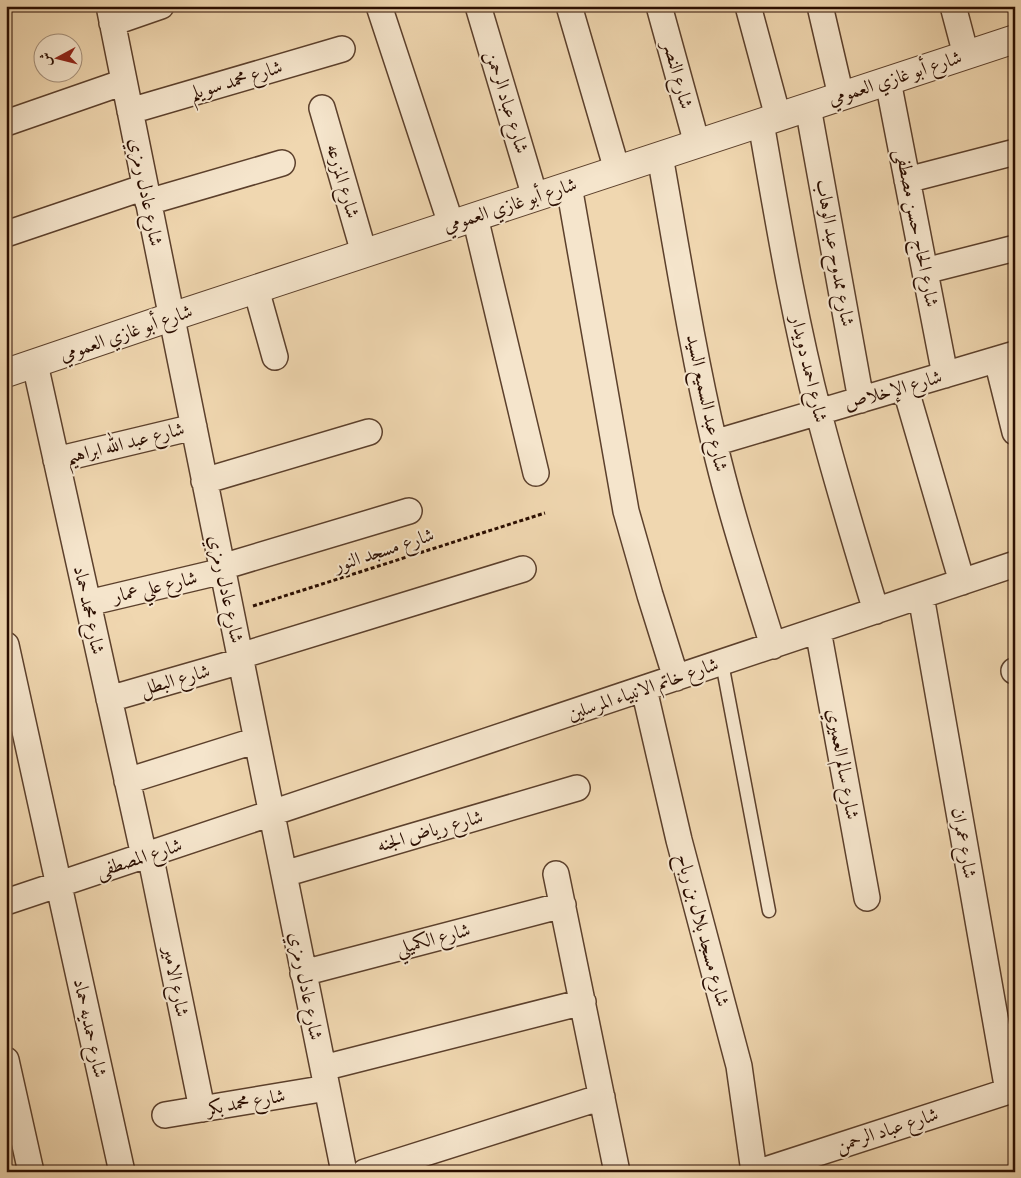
<svg xmlns="http://www.w3.org/2000/svg" width="1021" height="1178" font-family="Alegreya,Amiri,serif">
<rect width="100%" height="100%" fill="#f0d7b0"/>
<filter id="stains"><feTurbulence type="fractalNoise" baseFrequency=".004" numOctaves="4"/><feColorMatrix values="0 0 0 0 .2 0 0 0 0 .09 0 0 0 0 .02 0 0 0 .5 -.17"/></filter>
<radialGradient id="worn" r=".72"><stop offset=".6" stop-color="#630" stop-opacity="0"/><stop offset="1" stop-color="#630" stop-opacity=".3"/></radialGradient>
<g fill="none" stroke-linecap="round" stroke-linejoin="round">
<g stroke="#5c402c" stroke-width="15">
<path id="service" d="M722,663L769,911"/>
</g>
<g stroke="#5c402c" stroke-width="28">
<path id="minor" d="M109,6L344,1172
M379,6L451,224
M478,6L535,197
M569,6L617,170
M659,6L697,144
M748,6L778,117
M820,6L841,96
M953,6L966,55
M112,23L161,6
M888,81L945,375
M808,107L861,400
M322,108L364,253
M130,111L342,49
M6,123L124,82
M761,123C778,220 794,318 819,414C836,480 856,545 876,611
M660,156C677,251 692,348 714,442C730,511 752,578 773,646
M907,180L1015,152
M569,186L626,511L650,595L676,678
M148,202L282,163
M475,217L536,473
M6,234L145,187
M925,271L1015,248
M256,289L275,357
M997,360L1015,432
M35,364L144,856
M905,387L962,582
M714,443L1015,354
M56,460L194,427
M204,481L369,432
M222,567L409,511
M921,596L1008,1091
M88,603L223,571
M818,630L867,898
M6,645L122,1172
M240,656L523,569
M1014,671H1015
M644,689L679,840L739,1066L754,1172
M109,699L241,661
M127,781L257,740
M150,854L202,1109
M284,874L577,788
M556,874L617,1172
M6,902L1015,564
M303,973L563,905
M6,1060L31,1172
M323,1068L583,1002
M165,1115L327,1088
M365,1172L602,1097
M759,1172L1015,1089"/>
</g>
<g stroke="#5c402c" stroke-width="30">
<path id="tertiary" d="M6,373L171,317L1015,39"/>
</g>
<path stroke="#2a0d00" stroke-width="3" stroke-dasharray="4 2.5" stroke-linecap="butt" d="M253,606L545,513"/>
<use href="#service" stroke="#f5e5cc" stroke-width="12"/>
<use href="#minor" stroke="#f5e5cc" stroke-width="25"/>
<use href="#tertiary" stroke="#f5e5cc" stroke-width="28"/>
</g>
<g text-anchor="middle" dominant-baseline="central" stroke-width="4" stroke-linejoin="round" paint-order="stroke">
<g font-size="19" fill="#2a0d00" stroke="#f5e5cc">
<text transform="translate(678 75) rotate(75)">شارع النصر</text>
<text transform="translate(895 78) rotate(-18)">شارع أبو غازي العمومي</text>
<text transform="translate(236 80) rotate(-17)">شارع محمد سويلم</text>
<text transform="translate(507 102) rotate(73)">شارع عباد الرحمن</text>
<text transform="translate(343 181) rotate(74)">شارع المزرعه</text>
<text transform="translate(146 192) rotate(79)">شارع عادل رمزي</text>
<text transform="translate(510 205) rotate(-18)">شارع أبو غازي العمومي</text>
<text transform="translate(917 228) rotate(79)">شارع الحاج حسن مصطفى</text>
<text transform="translate(835 253) rotate(80)">شارع ممدوح عبد الوهاب</text>
<text transform="translate(126 333) rotate(-19)">شارع أبو غازي العمومي</text>
<text transform="translate(809 369) rotate(77)">شارع احمد دويدار</text>
<text transform="translate(893 390) rotate(-16)">شارع الإخلاص</text>
<text transform="translate(707 403) rotate(78)">شارع عبد السميع السيد</text>
<text transform="translate(125 443) rotate(-14)">شارع عبد الله ابراهيم</text>
<text transform="translate(384 550) rotate(-18)">شارع مسجد النور</text>
<text transform="translate(155 587) rotate(-13)">شارع علي عمار</text>
<text transform="translate(226 589) rotate(78)">شارع عادل رمزي</text>
<text transform="translate(89 610) rotate(78)">شارع محمد حماد</text>
<text transform="translate(175 680) rotate(-16)">شارع البطل</text>
<text transform="translate(643 689) rotate(-19)">شارع خاتم الانبياء المرسلين</text>
<text transform="translate(843 764) rotate(80)">شارع سالم العميري</text>
<text transform="translate(430 831) rotate(-16)">شارع رياض الجنه</text>
<text transform="translate(964 843) rotate(80)">شارع عمران</text>
<text transform="translate(139 858) rotate(-18)">شارع المصطفى</text>
<text transform="translate(703 930) rotate(75)">شارع مسجد بلال بن رباح</text>
<text transform="translate(433 939) rotate(-15)">شارع الكميلي</text>
<text transform="translate(176 982) rotate(79)">شارع الامير</text>
<text transform="translate(306 986) rotate(79)">شارع عادل رمزي</text>
<text transform="translate(90 1028) rotate(78)">شارع حمديه حماد</text>
<text transform="translate(246 1102) rotate(-10)">شارع محمد بكر</text>
<text transform="translate(887 1130) rotate(-18)">شارع عباد الرحمن</text>
</g>
</g>
<rect width="1021" height="1178" fill="none" stroke="#f0d7b0" stroke-width="25"/>
<rect x="8" y="8" width="1006" height="1163" fill="none" stroke="#2a0d00" stroke-width="2.5"/>
<rect x="12" y="12" width="996" height="1153" fill="none" stroke="#2a0d00"/>
<g transform="translate(58 58) rotate(263)"><circle r="24" fill="#f5e5cc" stroke="#a48f7a"/>
<path d="M0-4L9 19L0 12L-9 19Z" fill="#8f2418"/>
<text y="-8" font-size="14" font-weight="bold" text-anchor="middle" fill="#2a0d00">ش</text>
</g>
<rect width="100%" height="100%" filter="url(#stains)"/>
<rect width="100%" height="100%" fill="url(#worn)"/>
</svg>
